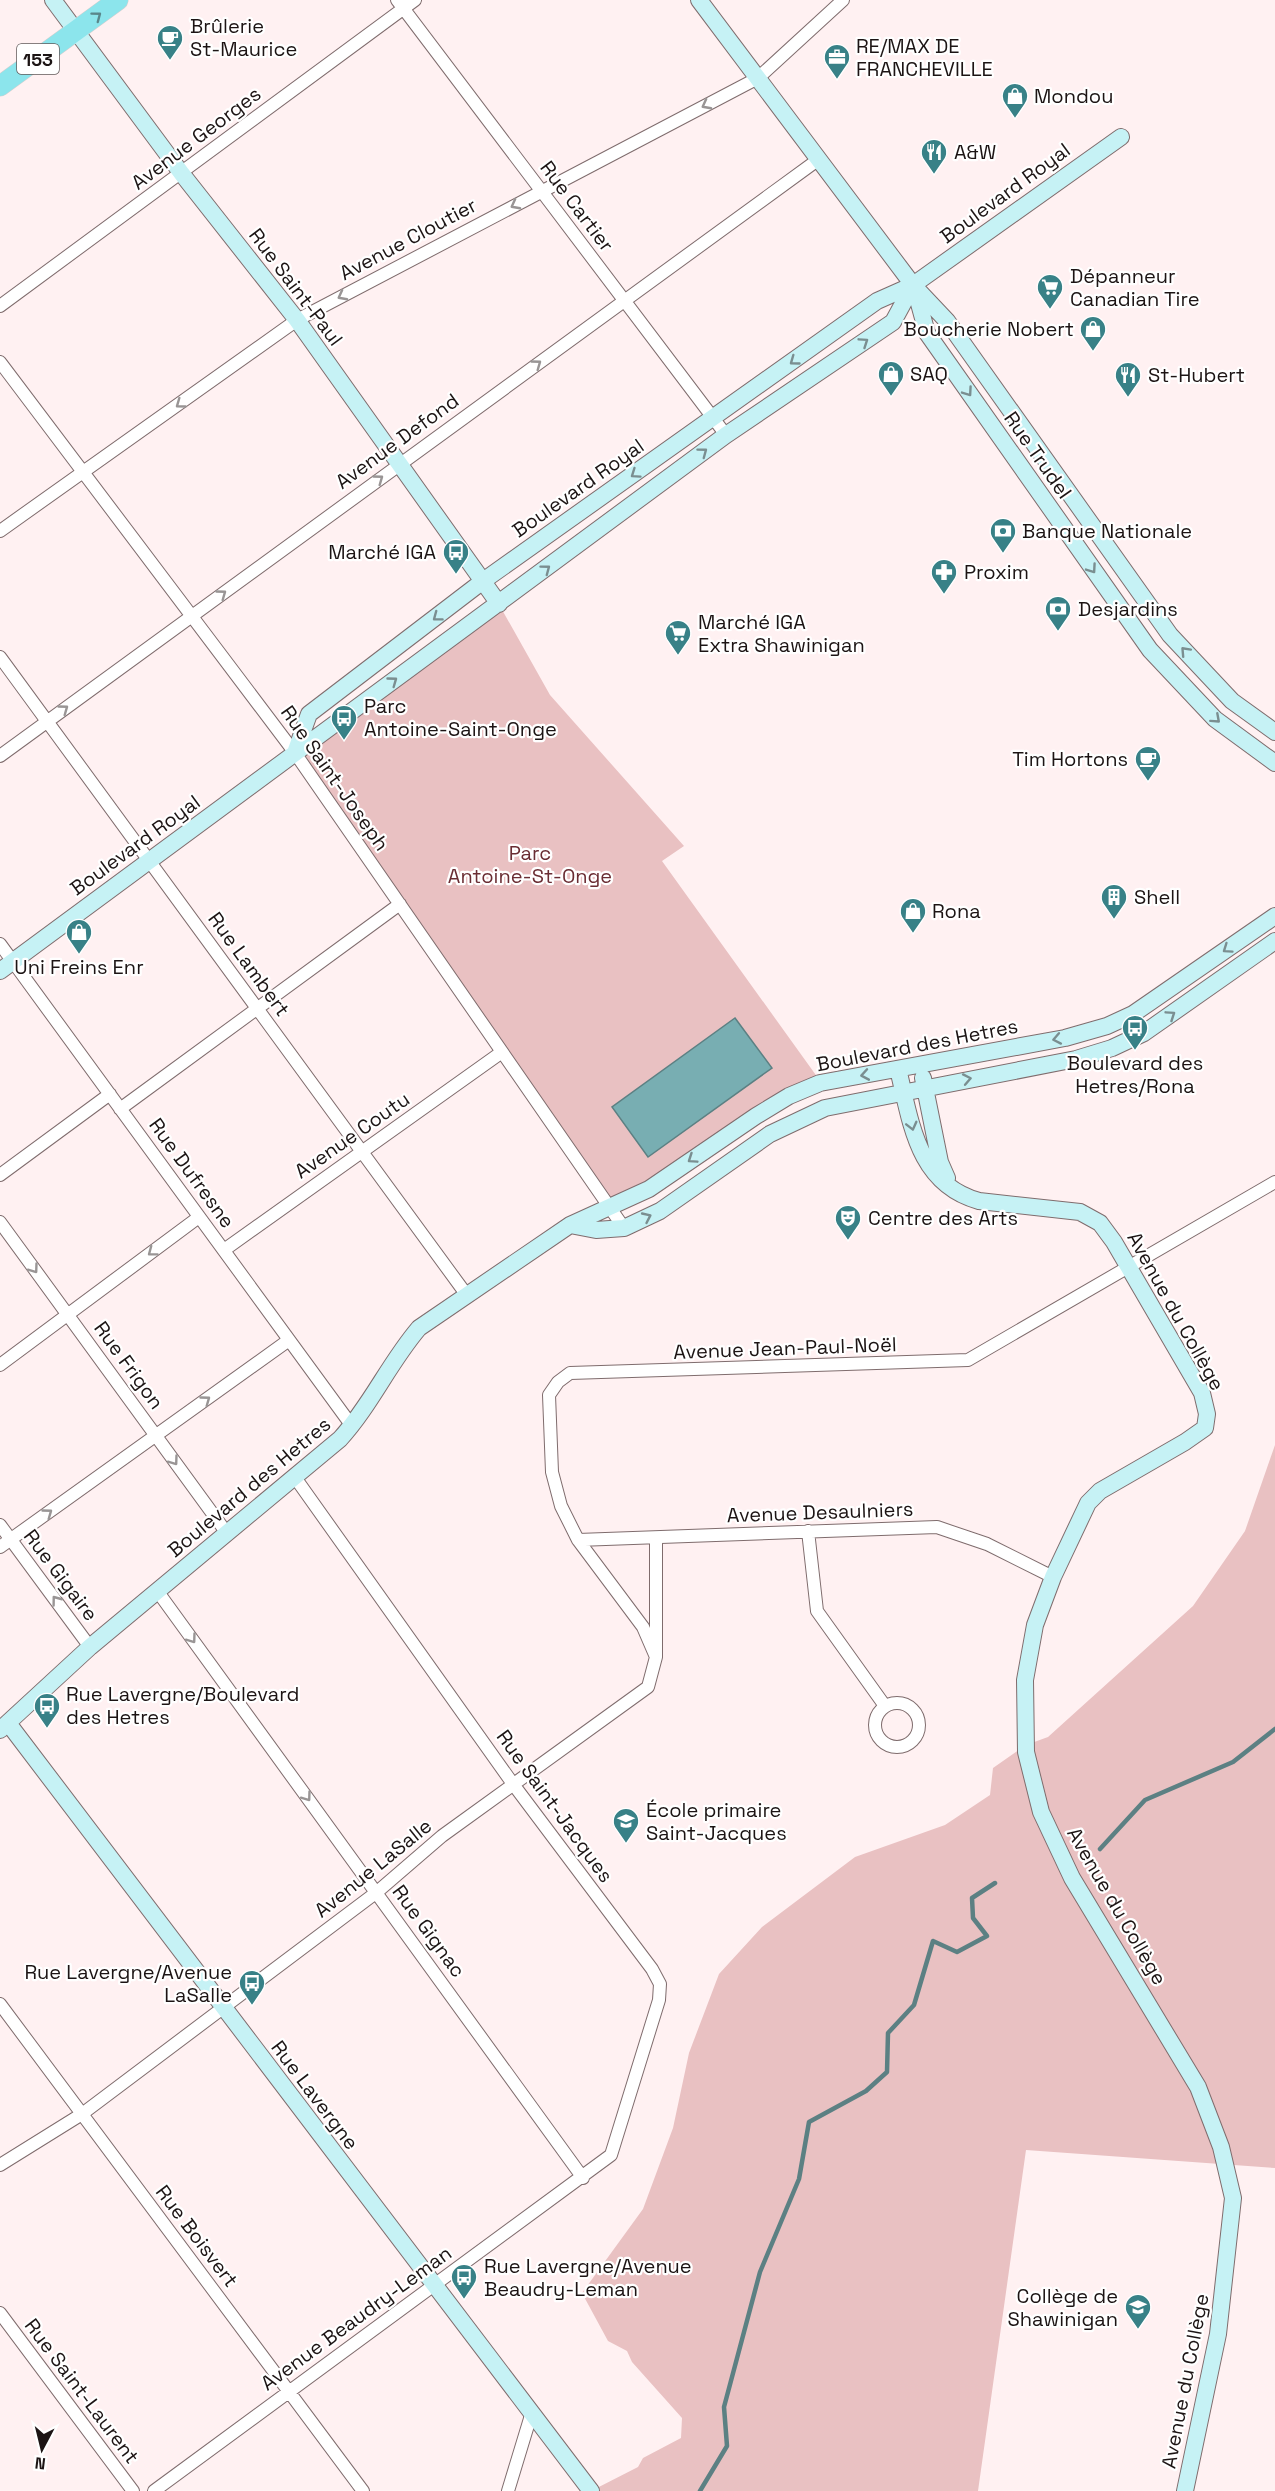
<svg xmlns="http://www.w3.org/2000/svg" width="1275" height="2491" font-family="'Space Grotesk',sans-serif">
<rect width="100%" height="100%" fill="#fff1f2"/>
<path fill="#e9c1c2" d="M496,599L550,695L684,846L662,861L818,1078L611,1208L295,753Z
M1275,1445V2168L1026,2150L978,2491H591L638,2467L643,2458L681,2438L682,2418L632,2362L627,2351L608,2341L582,2293L643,2209L673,2128L689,2053L719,1974L762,1927L855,1857L945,1825L990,1795L993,1768L1026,1745L1048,1737L1193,1606L1245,1531Z"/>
<path fill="#78aeb2" stroke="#5c8083" stroke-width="1.5" d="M735,1018L772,1068L648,1157L612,1107Z"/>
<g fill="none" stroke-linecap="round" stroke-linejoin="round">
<path stroke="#5c8083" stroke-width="4.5" d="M1100,1849L1145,1800L1233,1762L1275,1729
M700,2491L727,2446L724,2407L760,2272L799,2179L809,2122L866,2091L887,2072L888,2033L914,2005L933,1941L957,1952L987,1936L973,1918L972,1898L995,1883"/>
<g stroke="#7f6c6d" stroke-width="14">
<path id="street" d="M397,0L726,435
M0,306L415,0
M0,362L295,753L624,1228
M0,531L297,320L758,78L843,0
M0,657L466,1294
M0,756L819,159
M0,944L352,1426
M120,1109L400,904
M0,1175L110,1094
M0,1222L226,1532
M224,1250L502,1052
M0,1365L199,1217
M0,1525L90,1647
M808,1531L817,1611L885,1706
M578,1540L937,1527L987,1544L1053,1577
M0,1547L289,1340
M158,1592L583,2178
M656,1657L643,1627L578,1540L561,1506L552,1472L549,1395L558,1382L570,1373L968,1360L1275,1182
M875 1725a22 22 0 1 1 44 0a22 22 0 1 1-44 0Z
M0,2004L363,2491
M0,2165L82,2114L377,1892L442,1836L648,1687L656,1657V1538
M0,2313L133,2491
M154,2491L611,2155L659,2000L660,1984L652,1969L513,1784L294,1476
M508,2491L532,2412"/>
</g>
<g stroke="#7f6c6d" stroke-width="18">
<path id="secondary" d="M53,0L182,174L297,320L499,604
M699,0L913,285L947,321L1170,635L1232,701L1275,732
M915,289L927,333L1150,650L1215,719L1275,763
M295,753L309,714L483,581L877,301L913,285L1121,137
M0,971L726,435L893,322L913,285
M898,1069C911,1122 917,1184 979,1201L1080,1212L1100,1223L1114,1242L1202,1393L1207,1414L1205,1428L1185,1442L1100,1491L1088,1503L1053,1577L1035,1625L1025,1680L1026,1752L1041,1812L1072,1878L1198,2087L1221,2147L1233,2198L1218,2334L1185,2491
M923,1078L940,1162L947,1178
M570,1225L596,1230L624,1228L660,1211L770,1134L825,1108L1076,1059L1112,1048L1144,1033L1275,941
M8,1723L591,2491
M0,1730L90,1647L340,1439C371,1405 389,1363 419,1328L570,1225L649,1189L756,1116L789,1096L820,1083L1065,1038L1107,1026L1133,1014L1275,916"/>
</g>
<g stroke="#d2d0d0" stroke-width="21">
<path id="primary" d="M0,86L118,0"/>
</g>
<use href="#street" stroke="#fff" stroke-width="12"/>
<use href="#secondary" stroke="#c6f2f5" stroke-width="16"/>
<use href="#primary" stroke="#8ce5ec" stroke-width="20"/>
</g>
<defs><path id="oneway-chevron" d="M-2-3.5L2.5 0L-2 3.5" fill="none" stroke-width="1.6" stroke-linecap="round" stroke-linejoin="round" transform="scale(1.5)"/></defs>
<use stroke="#5a878b" href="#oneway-chevron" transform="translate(97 16) rotate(-37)"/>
<g stroke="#999595">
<use href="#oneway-chevron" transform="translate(706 105) rotate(152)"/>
<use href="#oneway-chevron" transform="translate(515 205) rotate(152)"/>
<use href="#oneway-chevron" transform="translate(342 296) rotate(152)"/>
<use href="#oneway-chevron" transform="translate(537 364) rotate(-36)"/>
<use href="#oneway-chevron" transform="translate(180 404) rotate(144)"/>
<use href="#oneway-chevron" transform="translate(379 479) rotate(-36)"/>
<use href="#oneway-chevron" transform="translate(222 594) rotate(-36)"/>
<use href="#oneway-chevron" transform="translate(64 709) rotate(-36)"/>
<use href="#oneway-chevron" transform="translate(152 1252) rotate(143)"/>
<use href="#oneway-chevron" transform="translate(34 1269) rotate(54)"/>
<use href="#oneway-chevron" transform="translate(206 1400) rotate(-36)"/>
<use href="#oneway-chevron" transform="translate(174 1461) rotate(54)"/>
<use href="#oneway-chevron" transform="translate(48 1513) rotate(-36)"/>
<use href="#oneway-chevron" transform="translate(56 1600) rotate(-127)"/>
<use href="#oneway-chevron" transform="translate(192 1639) rotate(54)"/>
<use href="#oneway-chevron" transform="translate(307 1797) rotate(54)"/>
</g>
<g stroke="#7a8e90">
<use href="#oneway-chevron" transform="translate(864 342) rotate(-34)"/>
<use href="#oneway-chevron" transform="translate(794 361) rotate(144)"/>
<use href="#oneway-chevron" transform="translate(968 392) rotate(55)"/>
<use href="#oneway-chevron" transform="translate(703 452) rotate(-37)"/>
<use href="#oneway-chevron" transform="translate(635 474) rotate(145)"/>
<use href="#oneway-chevron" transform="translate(546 569) rotate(-37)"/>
<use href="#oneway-chevron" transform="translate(1092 569) rotate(55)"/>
<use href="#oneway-chevron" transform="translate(437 617) rotate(143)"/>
<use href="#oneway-chevron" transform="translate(1185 651) rotate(-133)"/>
<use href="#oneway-chevron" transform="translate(393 681) rotate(-36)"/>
<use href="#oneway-chevron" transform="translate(1216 719) rotate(42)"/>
<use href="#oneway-chevron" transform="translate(1227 949) rotate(145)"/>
<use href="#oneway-chevron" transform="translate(1171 1015) rotate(-34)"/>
<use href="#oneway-chevron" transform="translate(1057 1039) rotate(169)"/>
<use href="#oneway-chevron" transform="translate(865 1075) rotate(170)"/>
<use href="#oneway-chevron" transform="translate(967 1079) rotate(-11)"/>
<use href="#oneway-chevron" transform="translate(912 1126) rotate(76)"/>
<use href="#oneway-chevron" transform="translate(692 1159) rotate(146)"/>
<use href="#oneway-chevron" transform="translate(647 1217) rotate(-25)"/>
</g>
<defs>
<g id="cafe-pin" transform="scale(1.35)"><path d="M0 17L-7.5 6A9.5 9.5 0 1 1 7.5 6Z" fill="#388187" stroke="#fff"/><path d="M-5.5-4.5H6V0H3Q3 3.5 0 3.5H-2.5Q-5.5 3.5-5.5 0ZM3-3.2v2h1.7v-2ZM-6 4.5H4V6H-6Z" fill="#fff"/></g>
<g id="office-pin" transform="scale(1.35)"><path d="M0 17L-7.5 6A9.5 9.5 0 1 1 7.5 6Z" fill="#388187" stroke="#fff"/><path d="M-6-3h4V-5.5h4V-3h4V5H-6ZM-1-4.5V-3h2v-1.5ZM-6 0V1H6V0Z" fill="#fff"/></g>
<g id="shop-pin" transform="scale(1.35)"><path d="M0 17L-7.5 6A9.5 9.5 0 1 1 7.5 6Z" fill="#388187" stroke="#fff"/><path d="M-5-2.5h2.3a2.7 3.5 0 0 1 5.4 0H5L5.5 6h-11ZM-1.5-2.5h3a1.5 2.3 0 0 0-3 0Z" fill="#fff"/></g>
<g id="restaurant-pin" transform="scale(1.35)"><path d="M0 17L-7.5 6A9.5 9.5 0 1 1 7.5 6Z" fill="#388187" stroke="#fff"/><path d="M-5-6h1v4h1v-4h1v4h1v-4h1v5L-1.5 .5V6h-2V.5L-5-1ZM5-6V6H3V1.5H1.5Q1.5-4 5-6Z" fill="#fff"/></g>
<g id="supermarket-pin" transform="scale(1.35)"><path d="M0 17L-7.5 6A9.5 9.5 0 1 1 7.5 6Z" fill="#388187" stroke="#fff"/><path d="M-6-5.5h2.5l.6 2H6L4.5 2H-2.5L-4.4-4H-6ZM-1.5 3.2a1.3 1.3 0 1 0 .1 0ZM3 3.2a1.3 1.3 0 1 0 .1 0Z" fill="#fff"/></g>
<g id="bank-pin" transform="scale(1.35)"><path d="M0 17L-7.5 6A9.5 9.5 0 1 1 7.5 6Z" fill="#388187" stroke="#fff"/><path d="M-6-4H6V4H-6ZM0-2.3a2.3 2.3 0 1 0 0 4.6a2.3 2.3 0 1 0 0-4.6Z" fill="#fff"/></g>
<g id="bus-pin" transform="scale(1.35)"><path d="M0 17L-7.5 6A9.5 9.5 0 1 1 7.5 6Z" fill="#388187" stroke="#fff"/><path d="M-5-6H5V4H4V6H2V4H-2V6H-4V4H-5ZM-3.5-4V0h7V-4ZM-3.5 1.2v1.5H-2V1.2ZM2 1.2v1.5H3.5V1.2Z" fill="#fff"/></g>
<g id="pharmacy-pin" transform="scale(1.35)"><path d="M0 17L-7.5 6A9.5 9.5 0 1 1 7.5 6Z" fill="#388187" stroke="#fff"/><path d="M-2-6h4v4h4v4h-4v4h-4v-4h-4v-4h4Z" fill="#fff"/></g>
<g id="building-pin" transform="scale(1.35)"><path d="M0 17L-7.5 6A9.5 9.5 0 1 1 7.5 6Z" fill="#388187" stroke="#fff"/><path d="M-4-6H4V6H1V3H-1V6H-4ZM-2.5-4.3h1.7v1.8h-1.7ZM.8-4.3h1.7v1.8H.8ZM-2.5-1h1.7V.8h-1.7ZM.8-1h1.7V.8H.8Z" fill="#fff"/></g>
<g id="theatre-pin" transform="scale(1.35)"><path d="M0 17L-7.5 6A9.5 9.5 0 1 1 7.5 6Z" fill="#388187" stroke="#fff"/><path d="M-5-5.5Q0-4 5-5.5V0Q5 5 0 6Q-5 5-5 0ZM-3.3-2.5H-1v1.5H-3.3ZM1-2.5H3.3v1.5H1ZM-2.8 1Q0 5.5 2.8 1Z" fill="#fff"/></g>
<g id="school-pin" transform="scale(1.35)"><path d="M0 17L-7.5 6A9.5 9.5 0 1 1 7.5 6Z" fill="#388187" stroke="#fff"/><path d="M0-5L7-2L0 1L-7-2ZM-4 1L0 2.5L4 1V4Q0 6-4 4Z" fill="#fff"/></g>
<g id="university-pin" transform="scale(1.35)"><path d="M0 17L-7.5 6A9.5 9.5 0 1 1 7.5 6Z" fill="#388187" stroke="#fff"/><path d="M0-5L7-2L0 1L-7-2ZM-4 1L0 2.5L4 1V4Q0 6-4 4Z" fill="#fff"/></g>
</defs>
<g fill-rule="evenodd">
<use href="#cafe-pin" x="170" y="38"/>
<use href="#office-pin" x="837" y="57"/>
<use href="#shop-pin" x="1015" y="96"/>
<use href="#restaurant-pin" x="934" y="152"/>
<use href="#supermarket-pin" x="1050" y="287"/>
<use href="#shop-pin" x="1093" y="329"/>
<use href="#shop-pin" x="891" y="374"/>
<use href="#restaurant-pin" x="1128" y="375"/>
<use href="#bank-pin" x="1003" y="531"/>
<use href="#bus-pin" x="456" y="552"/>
<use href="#pharmacy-pin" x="944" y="572"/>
<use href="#bank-pin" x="1058" y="609"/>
<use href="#supermarket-pin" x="678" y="633"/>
<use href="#bus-pin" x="344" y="718"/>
<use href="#cafe-pin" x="1148" y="759"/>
<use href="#building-pin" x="1114" y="897"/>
<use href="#shop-pin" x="913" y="911"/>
<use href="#shop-pin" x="79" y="932"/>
<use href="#bus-pin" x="1135" y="1028"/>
<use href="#theatre-pin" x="848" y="1218"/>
<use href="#bus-pin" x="47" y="1706"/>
<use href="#school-pin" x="626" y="1821"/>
<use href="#bus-pin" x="252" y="1983"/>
<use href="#bus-pin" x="464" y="2277"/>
<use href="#university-pin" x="1138" y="2307"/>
</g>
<g text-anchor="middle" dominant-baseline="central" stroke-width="4.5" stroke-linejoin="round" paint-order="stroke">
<rect fill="#fff" stroke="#605a5a" stroke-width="1.5" x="17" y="44" width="42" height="30" rx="4.5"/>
<g font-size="18" font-weight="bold" fill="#1c1414">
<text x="38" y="59">153</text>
</g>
<g font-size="20" fill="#1c1414" stroke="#fff" text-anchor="start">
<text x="190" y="26">Brûlerie<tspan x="190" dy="23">St-Maurice</tspan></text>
<text x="856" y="46">RE/MAX DE<tspan x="856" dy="23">FRANCHEVILLE</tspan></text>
<text x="1034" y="96">Mondou</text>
<text x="954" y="152">A&amp;W</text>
<text x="1070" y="276">Dépanneur<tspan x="1070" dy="23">Canadian Tire</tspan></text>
<text x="1074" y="329" text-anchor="end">Boucherie Nobert</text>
<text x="910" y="374">SAQ</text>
<text x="1148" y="375">St-Hubert</text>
<text x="1022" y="531">Banque Nationale</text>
<text x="436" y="552" text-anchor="end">Marché IGA</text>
<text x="964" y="572">Proxim</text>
<text x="1078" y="609">Desjardins</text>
<text x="698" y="622">Marché IGA<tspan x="698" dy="23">Extra Shawinigan</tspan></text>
<text x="364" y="706">Parc<tspan x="364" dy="23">Antoine-Saint-Onge</tspan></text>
<text x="1128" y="759" text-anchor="end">Tim Hortons</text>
<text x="1134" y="897">Shell</text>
<text x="932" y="911">Rona</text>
<text x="79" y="967" text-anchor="middle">Uni Freins Enr</text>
<text x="1135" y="1063" text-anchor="middle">Boulevard des<tspan x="1135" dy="23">Hetres/Rona</tspan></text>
<text x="868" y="1218">Centre des Arts</text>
<text x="66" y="1694">Rue Lavergne/Boulevard<tspan x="66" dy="23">des Hetres</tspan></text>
<text x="646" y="1810">École primaire<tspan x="646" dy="23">Saint-Jacques</tspan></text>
<text x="232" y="1972" text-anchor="end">Rue Lavergne/Avenue<tspan x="232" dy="23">LaSalle</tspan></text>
<text x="484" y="2266">Rue Lavergne/Avenue<tspan x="484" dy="23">Beaudry-Leman</tspan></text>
<text x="1118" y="2296" text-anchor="end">Collège de<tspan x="1118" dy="23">Shawinigan</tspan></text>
</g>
<g font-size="20" fill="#1c1414" stroke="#fff">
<text transform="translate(196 138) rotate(-37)">Avenue Georges</text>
<text transform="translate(1005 193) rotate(-36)">Boulevard Royal</text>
<text transform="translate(577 206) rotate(53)">Rue Cartier</text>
<text transform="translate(408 239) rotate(-28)">Avenue Cloutier</text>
<text transform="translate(296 287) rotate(53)">Rue Saint-Paul</text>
<text transform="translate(397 441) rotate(-36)">Avenue Defond</text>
<text transform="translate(1038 455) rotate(55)">Rue Trudel</text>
<text transform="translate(578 488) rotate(-35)">Boulevard Royal</text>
<text transform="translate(335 778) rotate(55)">Rue Saint-Joseph</text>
<text transform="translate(135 845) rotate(-36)">Boulevard Royal</text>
<text transform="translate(249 964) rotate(54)">Rue Lambert</text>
<text transform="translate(917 1045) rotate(-11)">Boulevard des Hetres</text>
<text transform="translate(352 1135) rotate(-35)">Avenue Coutu</text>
<text transform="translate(192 1173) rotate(54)">Rue Dufresne</text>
<text transform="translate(1176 1311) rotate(61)">Avenue du Collège</text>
<text transform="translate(785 1348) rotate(-2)">Avenue Jean-Paul-Noël</text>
<text transform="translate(129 1365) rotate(54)">Rue Frigon</text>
<text transform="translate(249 1487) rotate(-40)">Boulevard des Hetres</text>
<text transform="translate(820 1512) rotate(-2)">Avenue Desaulniers</text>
<text transform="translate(61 1575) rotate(53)">Rue Gigaire</text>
<text transform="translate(555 1806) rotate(54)">Rue Saint-Jacques</text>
<text transform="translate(373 1868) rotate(-39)">Avenue LaSalle</text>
<text transform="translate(1117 1906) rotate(60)">Avenue du Collège</text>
<text transform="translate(429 1931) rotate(54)">Rue Gignac</text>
<text transform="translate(315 2095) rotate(53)">Rue Lavergne</text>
<text transform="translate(197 2236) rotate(53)">Rue Boisvert</text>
<text transform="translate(356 2318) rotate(-36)">Avenue Beaudry-Leman</text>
<text transform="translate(1185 2381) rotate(-79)">Avenue du Collège</text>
<text transform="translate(82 2391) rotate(53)">Rue Saint-Laurent</text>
</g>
<g font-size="20" fill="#6a2d33" stroke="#fff">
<text x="530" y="853">Parc<tspan x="530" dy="23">Antoine-St-Onge</tspan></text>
</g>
</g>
<g transform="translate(42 2449) rotate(187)" stroke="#ffffff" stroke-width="4.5" paint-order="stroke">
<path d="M0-4.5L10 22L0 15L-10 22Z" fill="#1c1414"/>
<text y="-9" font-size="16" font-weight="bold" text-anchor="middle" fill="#1c1414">N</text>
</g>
</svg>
